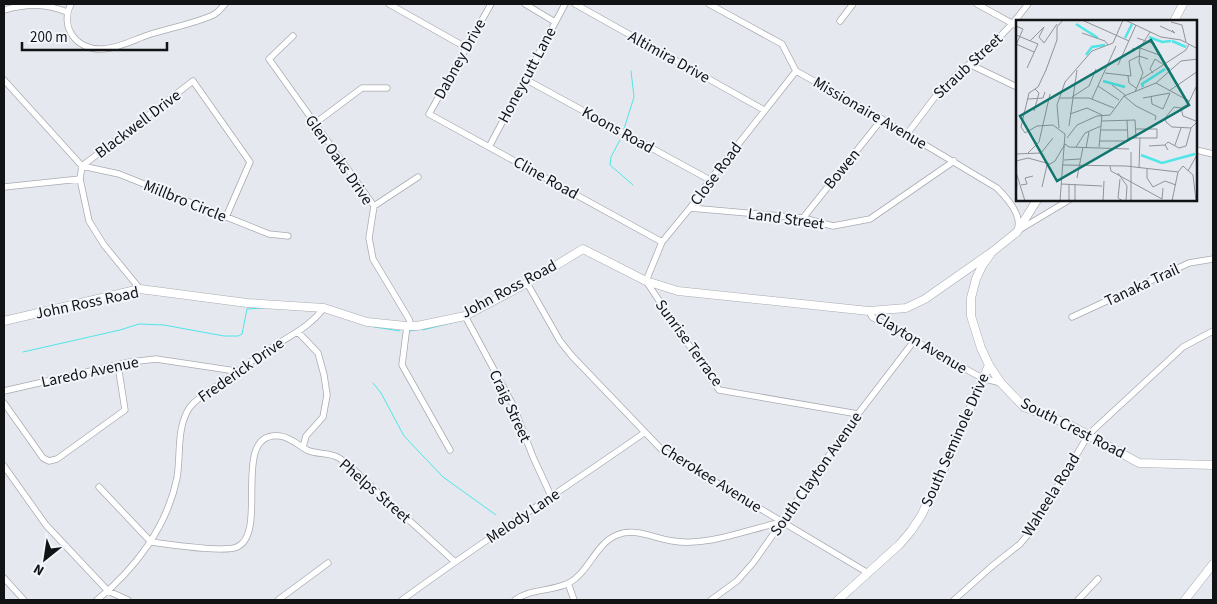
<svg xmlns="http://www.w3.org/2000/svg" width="1217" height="604" font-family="'Source Sans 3',sans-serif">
<rect width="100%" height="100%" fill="#e5e9ef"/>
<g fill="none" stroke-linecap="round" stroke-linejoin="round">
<path stroke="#50e5e7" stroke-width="1" d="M624,129L634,97L631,71
M622,136L611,157L610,165L633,185
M368,326L400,331
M423,330L459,321
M410,331L415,330
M23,352L120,330L139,324L164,325L224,336H238L242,334L247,309L263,308
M373,383L381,393L404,436L443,477L496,515"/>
<g stroke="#a8abb1" stroke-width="7">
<path id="minor" d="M71,4C59,27 77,51 103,49C120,48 135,39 151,34C171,28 192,24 211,16C217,14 221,9 225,4
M389,4L467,48
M491,4L429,114L662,242
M525,4L555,22
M575,4L764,110
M709,4L782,44L796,71L882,119L997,188C1006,197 1021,214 1018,227
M977,4L1017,26
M4,10C26,4 45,3 67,12
M840,21L853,4
M293,36L269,59L374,206L369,238L373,259L409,319L411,326
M969,64L1017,87
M796,71L710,180L690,208L662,242L646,281L719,390L858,414
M525,79L710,180
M4,80L82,166L80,179L89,221L104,245L140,289
M314,124L362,88H387
M907,134L941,89L963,69L987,50L1013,23L1028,4
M489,147L565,4
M1196,150L1213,154
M82,166L193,81L250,162L226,217
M82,166L119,174L269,234L288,236
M4,187L80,179
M374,206L418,177
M690,208L803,218L833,226L870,219L954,161
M803,218L882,119
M1019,230L1069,200
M527,283L560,341L572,356L662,450L868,573
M869,311L872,317L982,378L1001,383
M465,316L513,405L533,457L552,498
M1072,317L1189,263L1213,259
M407,326L402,365L450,450
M298,332L318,353L324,375L327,395L323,417L306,436L303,447
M4,391L130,362L156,359L236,371
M4,403L43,458L49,461L57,459L125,410L118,365
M4,466L46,525L108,591L128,600
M99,487L151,542C168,544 224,553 237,547C270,533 229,430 280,436C290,437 298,445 307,450C317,455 330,452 339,458C352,466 363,479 373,488C401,513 428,537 455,562
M4,578L24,600
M568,583L574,600
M97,600C135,569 167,527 177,478C181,455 176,427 190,407C197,398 208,392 217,386C236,371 256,358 276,345C296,332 309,327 324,308
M278,600L328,563
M402,600C481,542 564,489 644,433
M515,600C531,588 551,592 569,583C589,572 596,543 617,535C635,527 655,539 673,541C707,547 749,529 782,522
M711,600L737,581L753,563L858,414L914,341
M954,600L991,567L1020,544L1030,532L1089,434L1183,347L1213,331
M1078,600L1098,579"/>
</g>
<g stroke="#a8abb1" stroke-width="9">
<path id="tertiary" d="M1174,21L1183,4
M1037,200L1017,232L992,252L982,266L976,279L971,298V316L981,348L989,365L1001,383L1024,407L1068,424L1139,463L1213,465
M4,321L140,289L247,303L324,308L367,322L406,326H417L465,316L527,283L583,249L646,281L678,291L869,311L906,308L925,299L992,252
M838,600L900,544L911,531L921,516L943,471L989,365
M1185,600L1213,564"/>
</g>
<use href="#minor" stroke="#fff" stroke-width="5.5"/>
<use href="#tertiary" stroke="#fff" stroke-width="8"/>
</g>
<g text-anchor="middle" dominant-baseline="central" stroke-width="4" stroke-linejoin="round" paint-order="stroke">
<g font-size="16" fill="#121315" stroke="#f2f6fc">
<text transform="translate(669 57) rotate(29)">Altimira Drive</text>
<text transform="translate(460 59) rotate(-61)">Dabney Drive</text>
<text transform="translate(968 66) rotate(-43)">Straub Street</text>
<text transform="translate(527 75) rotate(-62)">Honeycutt Lane</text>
<text transform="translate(870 113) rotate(30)">Missionaire Avenue</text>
<text transform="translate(138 124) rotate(-37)">Blackwell Drive</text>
<text transform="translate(618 130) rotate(29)">Koons Road</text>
<text transform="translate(339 160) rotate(55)">Glen Oaks Drive</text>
<text transform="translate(842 169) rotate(-51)">Bowen</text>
<text transform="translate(716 174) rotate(-53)">Close Road</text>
<text transform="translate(546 178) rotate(29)">Cline Road</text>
<text transform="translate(185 201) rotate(22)">Millbro Circle</text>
<text transform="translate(786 219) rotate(8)">Land Street</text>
<text transform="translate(1142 285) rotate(-25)">Tanaka Trail</text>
<text transform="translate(509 289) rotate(-28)">John Ross Road</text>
<text transform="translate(87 303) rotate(-12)">John Ross Road</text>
<text transform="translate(689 343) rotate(54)">Sunrise Terrace</text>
<text transform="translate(921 343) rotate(31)">Clayton Avenue</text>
<text transform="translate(241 370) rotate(-35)">Frederick Drive</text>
<text transform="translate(90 372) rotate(-12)">Laredo Avenue</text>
<text transform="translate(510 406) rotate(65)">Craig Street</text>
<text transform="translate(1073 428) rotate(27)">South Crest Road</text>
<text transform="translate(955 440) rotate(-66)">South Seminole Drive</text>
<text transform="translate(816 474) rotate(-55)">South Clayton Avenue</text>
<text transform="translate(711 478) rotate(32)">Cherokee Avenue</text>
<text transform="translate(375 491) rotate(41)">Phelps Street</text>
<text transform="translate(1051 495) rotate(-58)">Waheela Road</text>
<text transform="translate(523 516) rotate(-34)">Melody Lane</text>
</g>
</g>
<g transform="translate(1016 20)">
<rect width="181" height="181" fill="#e5e9ef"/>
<path fill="none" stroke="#50e5e7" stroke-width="2.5" d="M60,4L82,18M133,17L146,22L155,21M109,18L116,4M156,21L170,27M70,35L76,27L89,25M87,61L109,67M127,67L126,64L149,49M125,135L146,143L179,134"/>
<path fill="none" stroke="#919398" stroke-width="1" d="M66,0L113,21M109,0L145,17L165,20L182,29M155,2L166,5L170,22M0,6L7,9L0,25M144,6L159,13L156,10M66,13L89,21L92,25M0,15L22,24L11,48M121,18L139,24M14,21L28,7L23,17L28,23L41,4M0,24L18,32M116,29L124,28L146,36M102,45L120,5M89,53L115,56L113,41L123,36L132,39M137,53L134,49L139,39L154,49M112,56L113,63L120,68M124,60L170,30L173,24M140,63L173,81M96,65L109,75M82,66L103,80M153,71L182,51M119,72L127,53L123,42L124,28L134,12M108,76L120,86L140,96L139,100M135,76L136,84L147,89L154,73M56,77L73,66L80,49M43,78H73L98,88M127,78L154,73M12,79L27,78L29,72M76,79L100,26M165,88L158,87L149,98L150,102L156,107L175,108L182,101M165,88L172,84L180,67M165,88L167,96L180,101M18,91L23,73L19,69M54,94L71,88L86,95L83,127M86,101L119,100L120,118M53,106L61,50M43,108L41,85L49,62L76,31L97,23L107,0M85,110H111M51,118L61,105L81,96L94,95L108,76L140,63L165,41L182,39M112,118H141V109H119M83,121H112L111,100M159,125L165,108M133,126L149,125M60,127L69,113L85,106M70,128L73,112M152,130L149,125L152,122L163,128L170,126L175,108M115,132V181M12,133L23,122L34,74M0,134L25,133L37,118M48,140L64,139M0,141L12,138L34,144L39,141L49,124L53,127L113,129M46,145L110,146L162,152M94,146L95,151L146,179L147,168M123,148L124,118M131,149V158L137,167L149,161L160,165M172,151L182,133M0,152L9,181M102,153L111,166L110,181M61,158L67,127M104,159L102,178L107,181M45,164L86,166M59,164V181M5,165L11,164L9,158L17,156M26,167L31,145M0,178L1,163M44,181L49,114L37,105L21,106L9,113L5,107L13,73L22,67L30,50L41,20V7L47,0M53,181V164M87,181L88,161M156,181L162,152L167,146L177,155L180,181"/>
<path fill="#0f766e" fill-opacity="0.15" stroke="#0f766e" stroke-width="2.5" d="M135,20L173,85L41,161L4,96Z"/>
<rect width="181" height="181" fill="none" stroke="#121315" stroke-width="2.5"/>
</g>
<rect width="1217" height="604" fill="none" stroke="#121315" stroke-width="10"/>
<g transform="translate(45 559) rotate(210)" stroke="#f2f6fc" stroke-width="4" paint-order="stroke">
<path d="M0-4L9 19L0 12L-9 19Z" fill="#121315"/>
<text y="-8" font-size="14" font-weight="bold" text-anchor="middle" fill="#121315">N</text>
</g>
<path d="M22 42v8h145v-8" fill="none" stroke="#121315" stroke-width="2.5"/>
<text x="30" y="42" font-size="15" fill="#121315" stroke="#f2f6fc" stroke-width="4" paint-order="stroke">200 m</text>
</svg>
